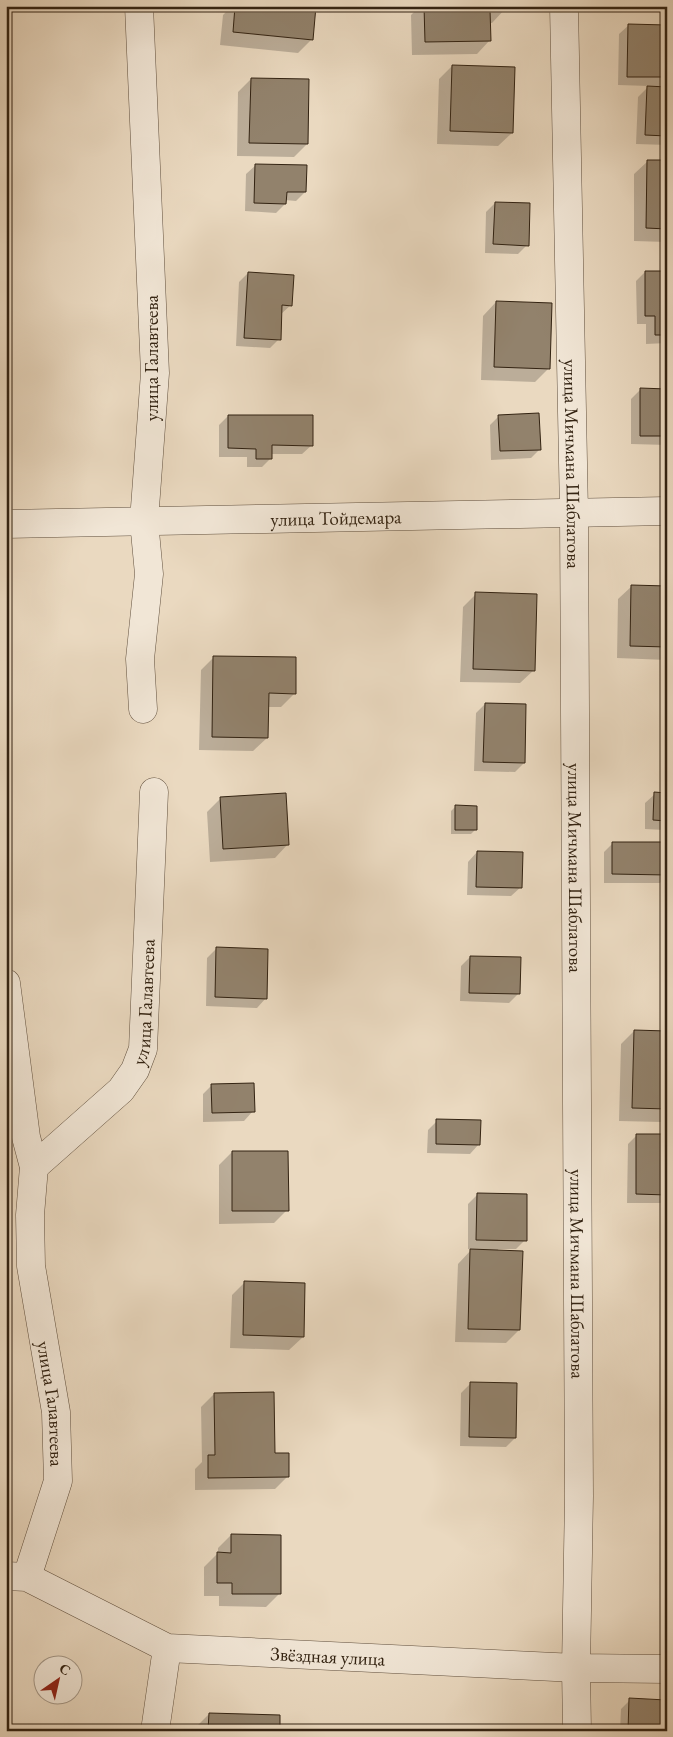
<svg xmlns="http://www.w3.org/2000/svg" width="673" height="1737" font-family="'EB Garamond',serif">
<rect width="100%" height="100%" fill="#ead9c0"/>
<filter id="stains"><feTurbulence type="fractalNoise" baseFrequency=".004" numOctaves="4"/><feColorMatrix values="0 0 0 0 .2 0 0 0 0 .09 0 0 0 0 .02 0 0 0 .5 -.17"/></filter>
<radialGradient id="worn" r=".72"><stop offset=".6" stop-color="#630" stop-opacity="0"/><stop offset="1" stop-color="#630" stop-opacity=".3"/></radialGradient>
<path fill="#0003" d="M232,6H315L311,40L298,53L220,45L223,15Z
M420,6H505V9L492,23H490V40L477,54L412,55L411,15Z
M629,25L667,26V145L636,144L638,97L649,86L618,85L619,34Z
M452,66L512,133L498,146L437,144L439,79Z
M251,79L307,144L294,157L237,156L238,92Z
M648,161H667V242L634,241V174Z
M256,165L305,192L296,201L285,200V204L276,213L245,211L246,174Z
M495,203L527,245L518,254L485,253L486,212Z
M645,272H667V343L646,344V324H637L636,281Z
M248,273L291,305L281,314L279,339L270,348L236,346L239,282Z
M496,302L548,369L535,382L481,380L483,316Z
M640,390H667V445L631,444V399Z
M228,416L312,445L302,454H271V458L262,467H247V457H219V425Z
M499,416L540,449L531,458L491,460L490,425Z
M632,586L667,587V660L617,658L618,599Z
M476,594L534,670L520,683L460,682L463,607Z
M214,657L294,694L281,707H267V738L253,751L199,750L201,670Z
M485,704L524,763L515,772L474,771L476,713Z
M667,785V876L660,883H604V852L613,843H664V830L645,829V803L655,794H664V788Z
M221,798L288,844L275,858L210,862L207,812Z
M456,806L475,830L471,834H451V811Z
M477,852L521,887L511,896L467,895L468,862Z
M217,948L266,998L257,1008L206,1006L207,958Z
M470,957L518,994L509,1003L460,1001L461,966Z
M634,1031L667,1032V1118L662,1122L619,1121L621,1044Z
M212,1085L253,1111L244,1121L203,1122V1094Z
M437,1121L479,1144L470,1154L427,1153L428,1130Z
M637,1135L667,1136V1203H627L628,1144Z
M232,1152L287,1210L274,1223L219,1224V1165Z
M477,1195L525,1240L516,1249H498L519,1330L506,1343L455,1342L458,1264L472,1249H468V1204Z
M245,1282L303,1337L289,1350L230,1348L232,1295Z
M470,1384L515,1438L506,1447L460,1446L461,1393Z
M214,1394L274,1454L288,1476L275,1489L195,1490V1469L202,1462L201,1407Z
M231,1535L279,1594L266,1607L219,1606V1596H204V1567L218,1553V1548Z
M630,1700L665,1731H620L621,1709Z
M209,1714L278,1731H196V1727Z"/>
<path fill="#92826c" stroke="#332312" d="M235,6H316L313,40L233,32Z
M424,6H506L507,10H490L491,41L425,42Z
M628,24L667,25V77H627Z
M452,65L515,67L513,133L450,131Z
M251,78L309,79L308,144L249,143Z
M647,86L667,87V136L645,135Z
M647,160H667V229L646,228Z
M255,164L307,165L306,192H287L286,204L254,203Z
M495,202L530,203L529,246L493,244Z
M645,271H667V335H655V316H645Z
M248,272L294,275L292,306L282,305L281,340L244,338Z
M496,301L552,303L550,369L494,367Z
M640,388L667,389V436H640Z
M539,413L541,450L500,451L498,415Z
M228,415H313V446L272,445V459H256V449L228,448Z
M631,585L667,586V647L630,646Z
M475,592L537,594L535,671L473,669Z
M213,656L296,657V694L269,693L268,738L212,737Z
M485,703L526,704L525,763L483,762Z
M654,792L667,793V821L653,820Z
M286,793L289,845L223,849L220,797Z
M455,805L477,806V830H455Z
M612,842H667V875L612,874Z
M477,851L523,852L522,888L476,887Z
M216,947L268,949L267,999L215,997Z
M470,956L521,957L520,994L469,993Z
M634,1030L667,1031V1109L632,1108Z
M254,1083L255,1112L212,1113L211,1084Z
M436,1119L481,1120L480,1145L436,1144Z
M636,1134H667V1195L636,1194Z
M232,1151H288L289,1211H232Z
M477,1193L527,1194V1241L476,1240Z
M470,1249L523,1251L520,1330L468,1329Z
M244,1281L305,1283L304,1337L243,1335Z
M470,1382L517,1383L516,1438L469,1437Z
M274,1392L275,1453H289V1477L208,1478V1455H215L214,1393Z
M231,1534L281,1535V1594H232V1583H217V1552L231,1553Z
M629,1698L666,1700V1731H628Z
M209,1713L280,1715V1731H208Z"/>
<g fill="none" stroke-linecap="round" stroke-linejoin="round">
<g stroke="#61503e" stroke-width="29">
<g id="street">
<path d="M139,6L155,373L144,521L149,574L140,659L143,709"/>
<path id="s1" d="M564,6L574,513L579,1496L576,1668L577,1731"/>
<path id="s2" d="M6,524L667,511"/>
<path id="s3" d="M6,983L26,1137L34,1167L30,1215L31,1266L56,1412L58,1481L27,1577"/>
<path id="s4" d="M34,1167L121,1090L135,1070L143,1049L154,792"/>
<path id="s5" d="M6,1576L27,1577L167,1648L576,1668L667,1669"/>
<path d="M155,1731L167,1648"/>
</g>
</g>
<use href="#street" stroke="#f1e6d6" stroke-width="28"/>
</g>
<g text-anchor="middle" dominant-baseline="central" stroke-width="4" stroke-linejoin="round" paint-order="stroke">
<g font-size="19" fill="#332312" stroke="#f1e6d6">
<text transform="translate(151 358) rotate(-90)">улица Галавтеева</text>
<text stroke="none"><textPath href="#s1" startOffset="458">улица Мичмана Шаблатова</textPath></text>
<text stroke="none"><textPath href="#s2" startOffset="330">улица Тойдемара</textPath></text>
<text stroke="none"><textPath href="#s1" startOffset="862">улица Мичмана Шаблатова</textPath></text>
<text stroke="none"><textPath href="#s4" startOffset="210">улица Галавтеева</textPath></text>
<text stroke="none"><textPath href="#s1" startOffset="1268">улица Мичмана Шаблатова</textPath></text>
<text stroke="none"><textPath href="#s3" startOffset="425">улица Галавтеева</textPath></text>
<text stroke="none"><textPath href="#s5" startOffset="339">Звёздная улица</textPath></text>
</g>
</g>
<rect width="673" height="1737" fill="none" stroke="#ead9c0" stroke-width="25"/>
<rect x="8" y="8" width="658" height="1722" fill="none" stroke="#332312" stroke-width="2.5"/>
<rect x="12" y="12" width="648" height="1712" fill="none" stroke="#332312"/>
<g transform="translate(58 1680) rotate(34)"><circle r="24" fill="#f1e6d6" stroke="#a59888"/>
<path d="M0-4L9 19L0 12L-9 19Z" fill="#8f2418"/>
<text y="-8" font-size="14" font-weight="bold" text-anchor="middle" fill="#332312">С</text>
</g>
<rect width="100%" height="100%" filter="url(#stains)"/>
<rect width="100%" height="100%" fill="url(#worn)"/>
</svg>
